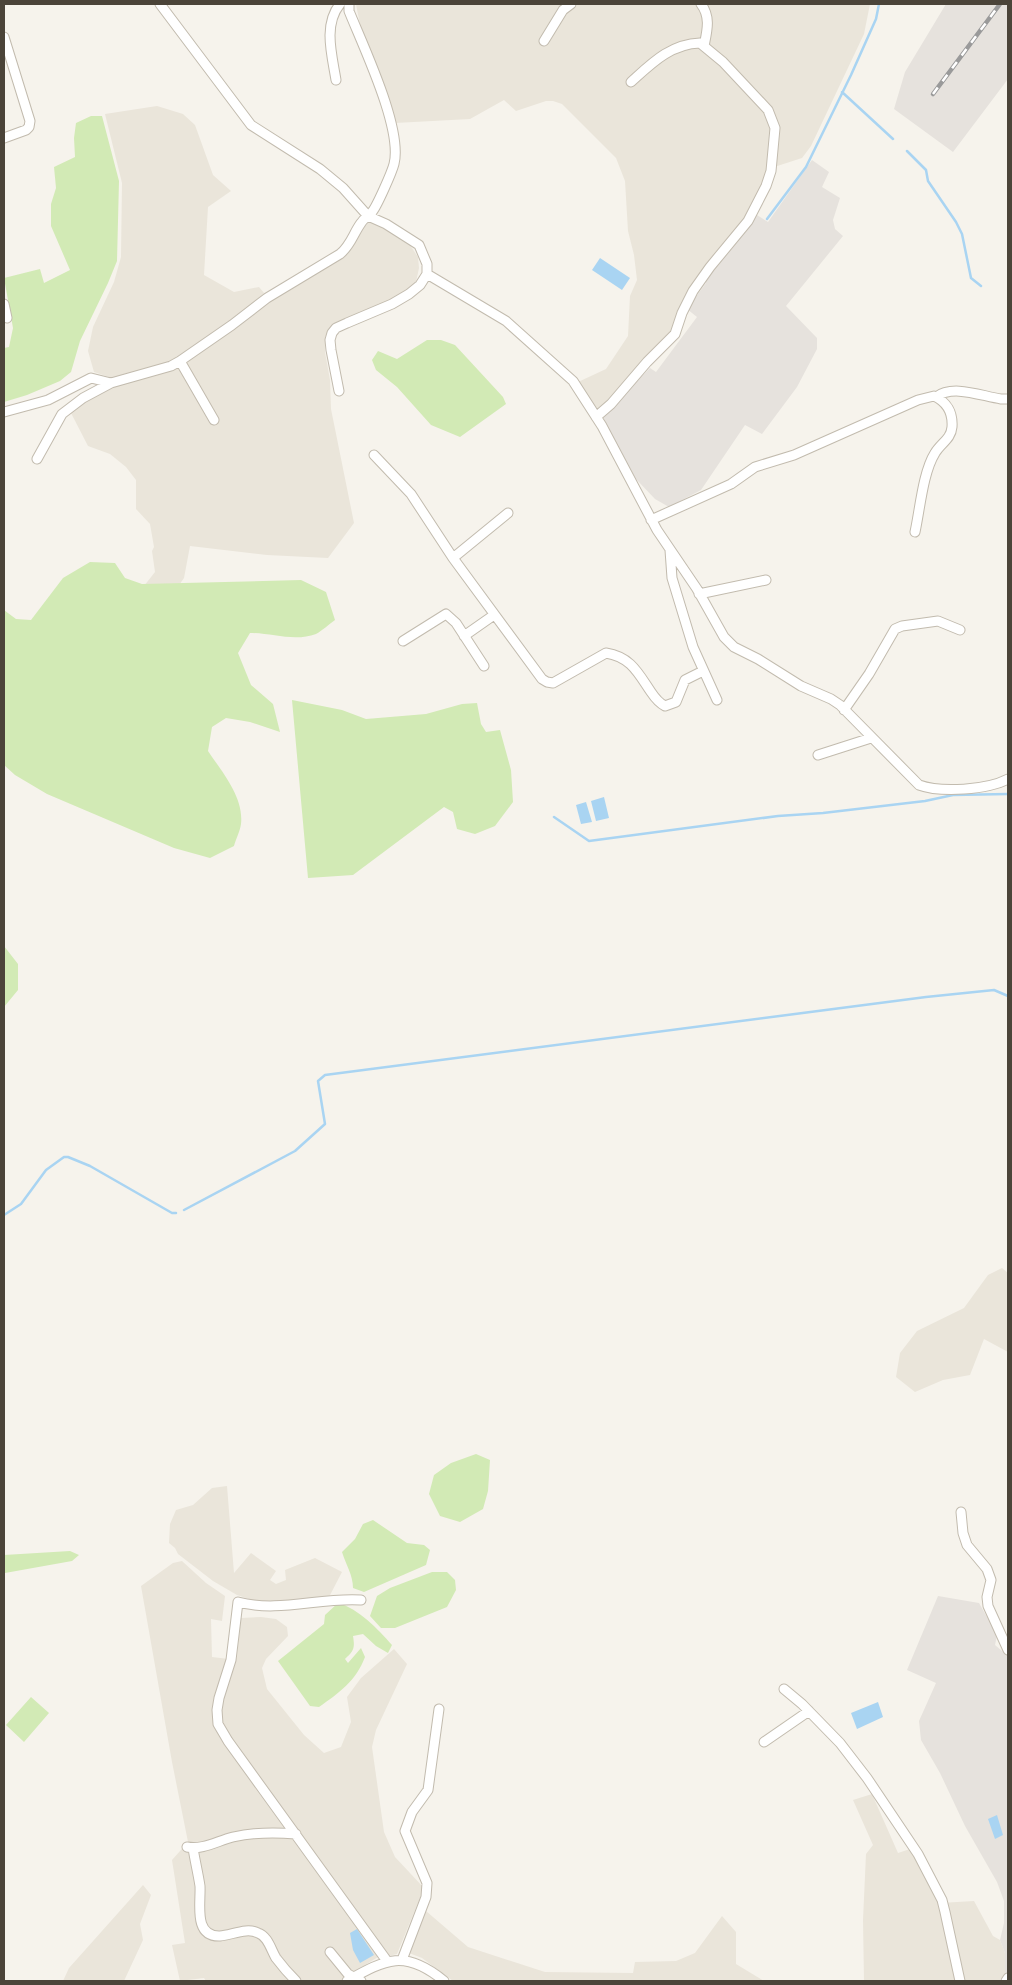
<svg xmlns="http://www.w3.org/2000/svg" width="1012" height="1985" font-family="'Open Sans',sans-serif">
<rect width="100%" height="100%" fill="#f6f3ec"/>
<path fill="#eae5da" d="M356,4H870L864,34L811,146L802,158L768,169L744,222L705,269L673,333L598,410L578,382L606,369L628,336L630,296L637,280L634,255L628,231L625,181L616,158L562,104L553,101H546L516,111L504,100L470,119L395,123L362,36Z
M157,106L183,114L195,125L213,175L231,191L208,207L204,275L234,292L259,287L270,300L352,246L365,226L370,221L408,242L418,257L419,268L416,282L411,287L390,301L330,330L325,337V352L330,380L331,409L354,523L328,558L267,555L190,546L184,578L177,588L140,591L155,572L152,551L154,547L150,524L136,509V480L126,467L110,454L88,446L71,413L86,399L113,384L112,378L94,372L88,351L93,327L114,282L121,257L122,183L105,114Z
M1002,1268L1008,1273V1352L984,1339L970,1375L943,1380L915,1392L896,1377L900,1353L917,1331L964,1308L988,1275Z
M227,1486L234,1573L251,1553L276,1571L270,1580L276,1584L286,1580L285,1570L315,1558L342,1572L329,1597L292,1601H255L237,1595L213,1581L178,1554L175,1548L169,1543L170,1524L176,1510L193,1505L212,1488Z
M182,1561L206,1583L225,1596L222,1621L211,1619L212,1657L229,1659L217,1691L218,1732L250,1779L378,1957L339,1981H206L204,1978L180,1981L172,1945L185,1943L172,1860L188,1842L172,1762L141,1586L173,1563Z
M261,1617L276,1619L287,1627L288,1636L266,1659L262,1668L267,1689L304,1735L324,1753L341,1747L351,1722L347,1697L361,1678L394,1649L407,1664L376,1730L372,1747L384,1832L395,1857L424,1888L397,1954L388,1956L231,1739L221,1723L220,1712L222,1700L237,1657L241,1618Z
M872,1794L898,1853L910,1849L940,1903L974,1901L993,1936L1000,1940L1005,1953V1975L999,1981H864L863,1920L866,1854L873,1845L853,1800Z
M143,1885L151,1895L140,1924L143,1940L124,1981H63L69,1968Z
M426,1911L468,1947L545,1972L633,1973L635,1962L676,1961L695,1953L722,1916L736,1932V1964L764,1981H453L422,1958L409,1953Z"/>
<path fill="#e6e2dd" d="M946,4H1008V79L953,152L894,109L905,72Z
M812,160L829,172L822,187L840,198L833,220L835,229L843,236L786,306L817,338V349L797,387L762,434L745,425L701,490L669,507L655,499L636,479L606,426L603,415L650,368L656,372L697,317L687,309L706,283V279L757,215L768,222Z
M938,1596L979,1603L997,1635L995,1645L1008,1656V1978L1005,1975V1953L1000,1940L1004,1923V1901L997,1882L965,1826L940,1773L921,1740L919,1721L936,1683L907,1670Z"/>
<path fill="#d2eab5" d="M91,116H102L119,181L117,261L108,283L80,341L71,372L60,381L27,395L4,402V348L9,347L13,328L4,278L40,269L44,283L70,270L51,226V204L56,188L54,167L75,157L74,138L76,123Z
M427,340H441L455,345L503,397L506,404L460,437L431,425L397,387L376,370L372,360L378,351L397,359Z
M90,562L115,563L125,578L142,584L301,580L326,592L335,620C329,624 322,631 316,634C295,642 271,633 250,633L238,653L251,685L273,704L280,732L250,722L226,718L212,727L208,751C222,772 244,797 241,824C240,831 236,839 234,846L210,858L174,848L47,794L15,775L4,765V610L16,619L31,620L63,578Z
M292,700L342,710L366,719L426,714L462,704L477,703L481,724L486,732L500,730L511,770L513,802L495,826L475,834L457,829L453,812L444,807L353,875L308,878Z
M4,946L18,964V990L4,1007Z
M476,1454L490,1460L488,1491L483,1509L460,1522L440,1516L429,1494L434,1475L451,1463Z
M373,1520L407,1543L424,1545L430,1550L426,1565L364,1592L353,1588C353,1575 346,1565 342,1552L355,1539L363,1524Z
M70,1551L79,1555L72,1561L5,1573L4,1576V1555Z
M432,1572H447L455,1580L456,1590L447,1607L395,1628H381L370,1616L377,1596L390,1588Z
M338,1603C359,1609 378,1629 392,1645L388,1653L376,1646L363,1634L353,1636C355,1648 354,1651 345,1659L348,1663L361,1648L365,1657C356,1681 339,1693 319,1707L310,1706L278,1661L324,1624L325,1615Z
M31,1697L49,1713L24,1742L6,1725Z"/>
<path fill="#a9d4f2" d="M600,258L630,278L622,290L592,270Z
M604,797L609,818L596,821L591,801Z
M586,802L592,822L581,824L576,805Z
M878,1702L883,1717L857,1729L851,1713Z
M997,1815L1003,1835L995,1839L988,1819Z
M357,1929L374,1955L360,1963L353,1950L350,1933Z"/>
<g fill="none" stroke-linecap="round" stroke-linejoin="round">
<path stroke="#a9d4f2" stroke-width="2.5" d="M842,92L893,139
M907,151L926,170L928,181L956,222L962,234L971,278L981,286
M767,219L806,167L851,75L876,19L879,4
M554,817L589,841L778,816L823,813L925,801L953,795L1008,794
M184,1210L295,1151L325,1124L318,1081L325,1075L926,997L994,990L1008,996
M4,1215L21,1204L46,1170L64,1157H68L90,1166L172,1213H176"/>
<g stroke="#c2bbae" stroke-width="11">
<path id="minor" d="M160,4L251,125L320,169L343,188L368,216L386,224L419,245L427,264V274L420,285L409,294L392,304L347,323L336,328L332,333L330,340L331,350L339,391
M701,4C711,17 707,31 704,46
M4,37L30,121L29,127L26,130L4,138
M544,41L563,10L571,4
M336,80C332,55 323,25 340,4
M427,274L506,321L573,381L602,426L657,530L697,589L724,637L734,647L758,659L801,686L831,699L840,705L919,785C941,793 987,790 1008,779
M4,304L7,318
M180,361L214,420
M936,397C953,384 981,396 1001,399H1008
M4,412L48,400L91,378L111,383
M596,417L611,404L647,362L675,334L682,313L693,291L710,267L748,221L766,186L771,171L775,128L768,110L723,62L700,43C670,44 651,64 631,82
M374,455L411,494L453,558L542,679L547,682L553,683L606,653C631,657 638,673 651,692C655,698 659,703 665,706L676,702L685,680L703,671
M37,459L62,414L83,398L111,383L171,366L180,361L232,325L267,298L340,254C351,245 353,234 361,223C364,218 369,216 372,212C377,206 392,172 394,164C403,129 363,46 349,11V4
M651,520L731,484L755,467L794,455L918,400L934,396C947,402 953,413 952,427C951,439 941,443 935,453C923,472 920,509 915,532
M670,550L672,578L693,647L717,700
M453,558L508,513
M699,594L766,580
M464,636L494,615
M403,641L446,614L456,623L484,666
M844,710L869,674L895,629L902,626L938,621L960,630
M818,755L871,738
M961,1512L963,1533L967,1545L987,1569L991,1580L987,1597L988,1606L1008,1650
M361,1600C320,1597 279,1613 238,1602L231,1660L219,1698L217,1710L218,1724L228,1741L387,1961
M784,1689L802,1704L840,1743L867,1778L918,1854L942,1900L945,1912L960,1981
M764,1742L809,1711
M187,1847C203,1850 217,1841 233,1837C255,1832 274,1832 296,1834
M193,1848C195,1861 198,1873 200,1886C201,1903 193,1937 220,1936C232,1935 247,1927 258,1933C268,1936 271,1950 276,1958C282,1966 289,1974 296,1981
M330,1952L348,1974L361,1981
M402,1960L426,1897L427,1883L405,1831L412,1812L428,1790L439,1709
M347,1981C386,1959 405,1949 444,1981
M1006,1981L1008,1978"/>
</g>
<use href="#minor" stroke="#fff" stroke-width="9"/>
<g stroke="#9a9a9a" stroke-width="4.5">
<path id="rail" d="M933,94L1000,4"/>
</g>
<use href="#rail" stroke="#fff" stroke-width="2.5" stroke-dasharray="8" stroke-linecap="butt"/>
</g>
<rect width="1012" height="1985" fill="none" stroke="#4b4439" stroke-width="10"/>
</svg>
